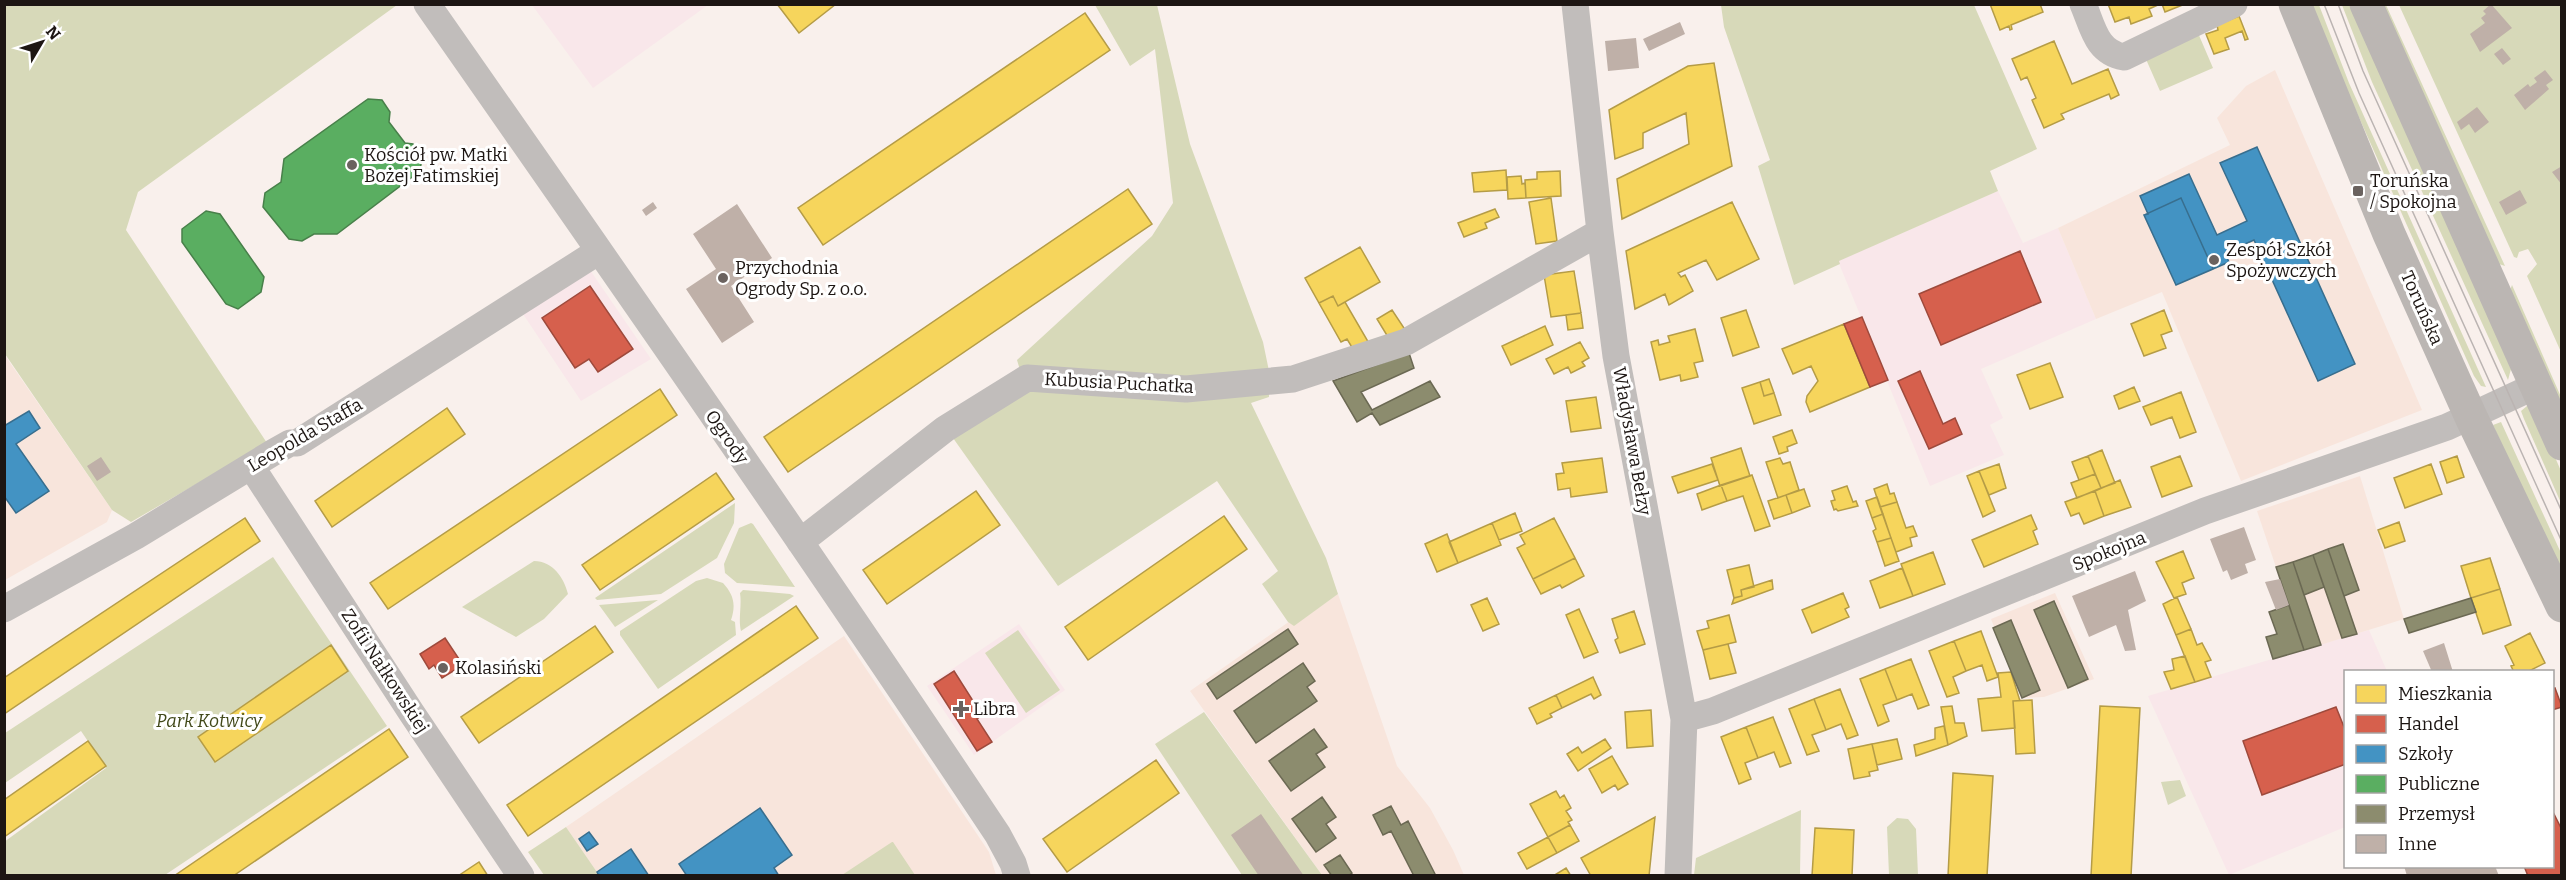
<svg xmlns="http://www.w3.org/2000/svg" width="2566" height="880" font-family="Bitter,serif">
<rect width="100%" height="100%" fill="#f9f0ec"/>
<path fill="#f9e7ea" d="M532,5H708L593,88Z
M1998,191L2023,243L2058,228L2096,319L1981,369L2003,418L1990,425L2004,455L1930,486L1838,261Z
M590,270L651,359L581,401L523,314Z
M1019,624L1065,690L974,755L927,686Z
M2369,630L2387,671L2346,672L2345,827L2229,875L2148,696Z"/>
<path fill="#f8e5dc" d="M2275,70L2422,410L2241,481L2162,292L2096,319L2058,228L2230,145L2217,118L2246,86Z
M4,354L112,510L107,522L5,580Z
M2360,476L2404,619L2304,650L2257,511Z
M2055,593L2094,679L2044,697L2022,698L1991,619Z
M1338,594L1397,766L1430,808L1453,850L1464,875H1322L1190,691L1290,621L1294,625Z
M844,636L989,852L996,875H599L566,827Z"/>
<path fill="#d7d9b9" d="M4,5H397L138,192L126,230L267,443L131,522L112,510L5,354Z
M1095,5H1157L1190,144L1263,342L1269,371V397L1251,403L1326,558L1338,594L1294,626L1288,622L1262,584L1278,571L1217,481L1058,586L953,438L1026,390L1017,360L1152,236L1173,203L1155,49L1130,66Z
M1721,5H1974L2037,149L1990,171L1998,191L1839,261L1840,264L1794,285L1758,166L1770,160L1724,27Z
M2309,5H2319L2349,83L2486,387L2481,386L2474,376Z
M2342,5H2354L2511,369L2508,380L2372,82Z
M2379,5H2386L2505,266L2493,262Z
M2399,5H2561V352L2527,276L2537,264L2528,249L2519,252L2517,258L2514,257Z
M2198,33L2213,68L2160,91L2145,57Z
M2512,285L2561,397V416L2508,296Z
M2527,406L2534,409L2561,471V503L2524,419L2521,411Z
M2501,422L2561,553V576L2493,425Z
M735,503L734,523L717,558L661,594L597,600L595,598Z
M751,523L753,524L795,587L737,583L725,573L724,564L739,528Z
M273,557L387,726L165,875H5L4,842L106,768L81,731L5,783V733Z
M534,561C553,561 564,578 568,594L544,619L516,637L462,607Z
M707,578L723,583C734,595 736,605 731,620L735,622L736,635L658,689L620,635V631L696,581Z
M743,590L790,594L794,596L741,631C738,619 742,606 740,593Z
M658,600L615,627L599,605Z
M1018,630L1060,690L1026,713L985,653Z
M1204,712L1322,875H1242L1155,744Z
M2180,780L2186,796L2168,805L2161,782Z
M1801,810L1800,875H1694L1696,858Z
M1897,818L1908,819L1916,829L1918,875H1889L1887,827Z
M566,827L599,875H544L528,852Z
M893,842L915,875H842L892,842Z"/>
<path fill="#f6d55c" stroke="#b59c46" stroke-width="1.5" d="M777,4H836L799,33Z
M1990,4H2040L2043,12L2011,25L2012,29L2010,30L2009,26L2000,30Z
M2108,4H2160L2149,9L2152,16L2131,24L2129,17L2115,22Z
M2162,4H2185L2165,12Z
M1085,13L1110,50L823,245L798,208Z
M2239,16L2248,39L2245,40L2242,31L2225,38L2229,49L2214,54L2206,34L2218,30L2217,25Z
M2054,41L2072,84L2108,69L2119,95L2111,99L2109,94L2061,114L2064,119L2044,128L2032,100L2036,98L2027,77L2021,80L2012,59Z
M1714,63L1732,166L1622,219L1617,179L1689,144L1686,113L1643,133V148L1615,159L1609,110L1688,66Z
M1506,170L1507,190L1474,192L1472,173Z
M1560,171L1561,196L1526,198L1525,180L1537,179V172Z
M1521,176L1522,184L1525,183L1526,198L1508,199L1507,177Z
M1128,189L1152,224L788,472L764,437Z
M1551,198L1557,241L1536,244L1529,202Z
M1732,202L1759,259L1717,280L1706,260L1678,273L1681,277L1685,275L1693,291L1669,305L1665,294L1635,309L1626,251Z
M1495,209L1499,217L1485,223L1487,228L1464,237L1458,223Z
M1360,247L1380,282L1338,306L1333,296L1319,303L1305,278Z
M1574,271L1581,313L1551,317L1544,275Z
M1333,296L1338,306L1345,302L1370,345L1356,354L1347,339L1341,342L1319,303Z
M1392,310L1406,331L1388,337L1377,319Z
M1746,310L1759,347L1733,356L1721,318Z
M2164,310L2172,331L2161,335L2166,348L2144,356L2131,324Z
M1581,313L1583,328L1568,330L1566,315Z
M1844,324L1870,387L1810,412L1806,402L1807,396L1818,381L1811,366L1793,374L1782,349Z
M1545,326L1553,345L1511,365L1502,346Z
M1695,329L1703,361L1694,363L1698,377L1681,381L1680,375L1660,380L1651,342L1658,340L1659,345L1670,342L1668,336Z
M1580,342L1589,358L1582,362L1585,366L1571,373L1568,367L1554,374L1546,359Z
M2050,363L2063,397L2030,409L2017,375Z
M1769,379L1774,393L1764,396L1760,382Z
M1760,382L1764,396L1774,393L1781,415L1754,424L1742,388Z
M2134,387L2140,401L2119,409L2114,396Z
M660,389L677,415L388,609L370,583Z
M2181,392L2196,432L2180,438L2172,417L2151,425L2143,407Z
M1596,397L1601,428L1571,432L1566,401Z
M447,408L465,434L332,527L315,501Z
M1792,430L1797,443L1787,447L1788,451L1779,454L1773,437Z
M1741,448L1750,476L1720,486L1711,458Z
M2102,450L2115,483L2101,488L2088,456Z
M2088,456L2095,474L2079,480L2072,462Z
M2180,456L2192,486L2162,497L2151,467Z
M2457,456L2464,477L2447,483L2440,462Z
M1602,458L1607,492L1571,497L1570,488L1558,490L1556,474L1564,473L1562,463Z
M1780,458L1783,464L1790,462L1799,490L1778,498L1766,462Z
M1712,464L1718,480L1678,493L1672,477Z
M1999,464L2006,488L1989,495L1979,471Z
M2431,464L2442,494L2405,508L2394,478Z
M1979,471L1995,511L1983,517L1967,476Z
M716,473L734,499L600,590L582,565Z
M2095,474L2101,488L2077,498L2071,483Z
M1752,475L1770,526L1755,531L1743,496L1727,501L1721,485Z
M2120,480L2131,507L2104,516L2095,491Z
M1887,484L1890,494L1894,493L1897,502L1880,507L1874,489Z
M1721,485L1727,501L1702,510L1697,494Z
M1847,486L1853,502L1856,501L1858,506L1838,511L1836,509L1834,510L1831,501L1835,500L1832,491Z
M1804,489L1810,506L1792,513L1786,495Z
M976,491L1000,525L887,604L863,570Z
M2095,491L2104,516L2084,524L2079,513L2071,516L2065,502Z
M1786,495L1792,513L1774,519L1768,501Z
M1877,497L1883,514L1872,518L1866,501Z
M1897,502L1906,528L1913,526L1917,536L1910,538L1912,546L1896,552L1880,507Z
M1515,513L1522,531L1499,540L1492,523Z
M1883,514L1891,538L1877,542L1873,531L1876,529L1872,518Z
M2031,515L2037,529L2033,531L2038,544L1984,567L1972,540Z
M1224,516L1247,549L1088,660L1065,627Z
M245,518L260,541L4,714V678Z
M1554,518L1575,558L1533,579L1517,548L1525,544L1520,535Z
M2399,522L2405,541L2385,548L2378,530Z
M1492,523L1501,545L1458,563L1449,542Z
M1447,534L1458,563L1437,572L1425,544Z
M1891,538L1899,561L1885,566L1877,542Z
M2183,551L2194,578L2182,583L2186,594L2174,598L2156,562Z
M1933,552L1945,584L1913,596L1901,564Z
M1575,558L1584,576L1562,588L1560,585L1541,594L1533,579Z
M2490,558L2500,589L2471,598L2461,566Z
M1749,565L1754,587L1741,590L1742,596L1734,598L1727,570Z
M1902,568L1913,596L1880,608L1870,581Z
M1772,580L1773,589L1732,604L1734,598L1742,596L1741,590Z
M2500,589L2511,625L2483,634L2471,598Z
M1843,593L1849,607L1845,609L1849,617L1812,633L1802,610Z
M2177,597L2191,629L2176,635L2163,604Z
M1487,598L1499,624L1483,631L1471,605Z
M796,606L818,638L528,836L507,805Z
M1579,609L1598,652L1584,658L1566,615Z
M1634,611L1645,644L1620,653L1615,640L1618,638L1612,619Z
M1729,615L1736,642L1703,650L1697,631L1709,628L1707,621Z
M595,626L613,652L479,743L461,717Z
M2191,629L2197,645L2202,643L2211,660L2205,662L2211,677L2195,682L2176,635Z
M1981,631L1998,677L1987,681L1982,665L1966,671L1954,641Z
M2530,633L2545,663L2527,672H2514L2511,666L2514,665L2505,646Z
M1954,641L1966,671L1953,677L1959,693L1947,697L1929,651Z
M1728,644L1736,673L1710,679L1703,650Z
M331,645L348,671L215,762L198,737Z
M2185,656L2195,682L2171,689L2164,672L2174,670L2172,659Z
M1911,659L1929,705L1918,709L1912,694L1897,700L1885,669Z
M1885,669L1897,700L1883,705L1889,721L1878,726L1860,679Z
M2011,672L2020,701H2013L2015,728L1982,731L1978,699L2001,697L1998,673Z
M1593,677L1601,695L1594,699L1591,694L1562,708L1556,695Z
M1840,689L1858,735L1847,739L1841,724L1826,730L1814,699Z
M1556,695L1562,708L1550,714L1552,717L1537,724L1529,708Z
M1814,699L1826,730L1812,735L1819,751L1807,755L1789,709Z
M2032,700L2035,753L2016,754L2013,701Z
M1952,706L1955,723H1964L1967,736L1948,745L1941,707Z
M2100,706L2140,708L2131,876H2091Z
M1651,710L1653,746L1627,748L1625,712Z
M1773,717L1791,763L1780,767L1774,752L1758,758L1746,727Z
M1944,726L1948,745L1916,756L1914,745L1935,739V728Z
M1746,727L1758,758L1745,763L1751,779L1739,784L1721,737Z
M389,729L408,757L233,876H174Z
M1605,739L1611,748L1578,771L1567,754L1578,747L1582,753Z
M1897,739L1902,759L1877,765L1872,744Z
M88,741L106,766L4,837V800Z
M1872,744L1878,770L1869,772L1870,776L1854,779L1848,749Z
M1612,756L1628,784L1618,790L1615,785L1602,793L1589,769Z
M1156,760L1179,793L1067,872L1043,839Z
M1953,773L1993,776L1987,876H1948Z
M1556,791L1560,798L1564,795L1571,808L1566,811L1572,820L1568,822L1570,825L1548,837L1530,804Z
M1655,817L1649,876H1591L1581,858Z
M1570,825L1579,841L1557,853L1548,837Z
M1815,828L1854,830L1852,876H1812Z
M1548,837L1557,853L1527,869L1518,853Z
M479,862L488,876H458Z
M1566,868L1571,876H1553Z"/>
<path fill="#d6604d" stroke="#9e4a3c" stroke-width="1.5" d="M2020,251L2041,302L1941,345L1919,294Z
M590,286L633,349L598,372L589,359L575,368L542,318Z
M1862,317L1888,380L1870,387L1844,324Z
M1920,371L1943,424L1955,418L1962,434L1929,449L1898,381Z
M445,638L463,665L442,678L434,665L429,669L420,654Z
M954,671L982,715L977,719L992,742L977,751L934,684Z
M2555,688L2562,707L2552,710V689Z
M2336,707L2346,732V764L2262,795L2243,741Z
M2552,810L2562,830V876H2528L2524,866H2552Z"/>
<path fill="#4393c3" stroke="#386e8e" stroke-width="1.5" d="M2257,147L2355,364L2318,381L2254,240L2225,253L2229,262L2176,285L2144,215L2148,214L2140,196L2189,174L2217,235L2247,221L2220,163Z
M2181,198L2213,269L2176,285L2144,215Z
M29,411L40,428L16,444L49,491L16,513L4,496V426Z
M760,808L792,855L774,868L779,876H687L679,864Z
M589,832L598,844L587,851L579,839Z
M631,849L649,876H599L597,872Z"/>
<path fill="#5aae61" stroke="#48804a" stroke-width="1.5" d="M368,99L382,100L390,112L389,122L405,143L413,144L422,157L420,171L337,234H314L302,241L289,239L263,207L265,193L281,182L284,159Z
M206,211L220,214L264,277L261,292L238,309L226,304L182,242V229Z"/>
<path fill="#8c8c6e" stroke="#6b6953" stroke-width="1.5" d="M1409,353L1414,368L1361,392L1372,410L1430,381L1440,397L1380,425L1372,413L1357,422L1333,381Z
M2343,544L2359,590L2344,596L2328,549Z
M2328,549L2357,634L2342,638L2313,555Z
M2313,555L2324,587L2304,595L2293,562Z
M2293,562L2321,645L2304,650L2276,567Z
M2471,598L2476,612L2409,633L2404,619Z
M2054,601L2088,679L2068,688L2034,610Z
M2289,605L2304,650L2273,659L2266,637L2277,634L2269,612Z
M2011,620L2040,690L2022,698L1993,628Z
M1288,629L1298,644L1217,699L1207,684Z
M1303,663L1315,681L1307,687L1317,701L1256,743L1234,711Z
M1314,729L1327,747L1316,754L1325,767L1291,791L1269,761Z
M1322,797L1336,817L1326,824L1336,838L1316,852L1292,819Z
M1391,806L1401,825L1408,821L1436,876H1414L1391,831L1383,835L1373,815Z
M1340,855L1352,873L1348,876H1332L1324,865Z"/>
<path fill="#bfb0a8" d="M2491,4L2512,28L2480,52L2470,34L2485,23L2481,18L2486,14L2483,11Z
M1680,22L1685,34L1649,51L1643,39Z
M1636,38L1639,68L1608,71L1605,41Z
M2502,48L2511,59L2503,65L2494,54Z
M2545,70L2553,80L2546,85L2549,89L2525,110L2514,95L2528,84L2530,87L2537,82L2534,78Z
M2477,107L2489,122L2475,133L2469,124L2461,130L2457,122Z
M2562,166V185L2552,172Z
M2520,190L2527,203L2506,215L2499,202Z
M653,202L657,208L646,216L642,210Z
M737,204L772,258L731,286L754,322L722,343L686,289L716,269L693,234Z
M101,457L111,472L97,481L87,466Z
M2244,527L2256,560L2245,564L2248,573L2231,580L2227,570L2223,572L2210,539Z
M2135,571L2146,601L2128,610L2136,650L2125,651L2116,625L2089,637L2072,596Z
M2280,579L2289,605L2276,610L2265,582Z
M2444,643L2453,672H2432L2423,651Z
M1261,814L1304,876H1259L1231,835Z
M2404,866H2495L2499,876H2407Z"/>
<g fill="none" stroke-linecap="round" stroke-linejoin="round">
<path stroke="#c1bdbb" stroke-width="27" d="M427,4C620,280 812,555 998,835L1013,863L1017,876
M1575,4L1600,232L1616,356L1684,719L1678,876
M2083,4C2093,27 2096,52 2124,57L2234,4
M251,466L411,712L521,876
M800,542L945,429L1027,378L1186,389L1293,379L1406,342L1600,232
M4,609L136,536L274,452L290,443H297L599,251
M1684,719L1713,711L2205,511L2447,427L2535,386"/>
<path stroke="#bbb6b3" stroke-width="33" d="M2295,4L2389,234L2471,417L2562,606
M2366,4L2562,444"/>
<path stroke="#bbb4b2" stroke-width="1.5" d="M2324,4L2359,93L2562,542
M2338,4L2363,71L2562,512"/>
</g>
<g fill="#6a625f" stroke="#fff" stroke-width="2">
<circle cx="352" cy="165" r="6"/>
<rect x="2352" y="185" width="12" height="12" rx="3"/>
<circle cx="2214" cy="260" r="6"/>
<circle cx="723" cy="278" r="6"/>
<circle cx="443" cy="668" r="6"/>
<path d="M958 700h6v6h6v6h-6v6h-6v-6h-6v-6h6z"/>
</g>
<g text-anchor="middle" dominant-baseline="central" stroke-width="6" stroke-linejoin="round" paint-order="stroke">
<g font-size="18" fill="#1d1613" stroke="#fff" text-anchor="start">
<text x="364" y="155">Kościół pw. Matki<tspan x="364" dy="21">Bożej Fatimskiej</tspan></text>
<text x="2370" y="181">Toruńska<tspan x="2370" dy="21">/ Spokojna</tspan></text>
<text x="2226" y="250">Zespół Szkół<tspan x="2226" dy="21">Spożywczych</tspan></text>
<text x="735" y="268">Przychodnia<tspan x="735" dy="21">Ogrody Sp. z o.o.</tspan></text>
<text x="455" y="668">Kolasiński</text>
<text x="973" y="709">Libra</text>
</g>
<g font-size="18" fill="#1d1613" stroke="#fff">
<text transform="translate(2422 308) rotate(66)">Toruńska</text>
<text transform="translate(1119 383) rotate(3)">Kubusia Puchatka</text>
<text transform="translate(305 435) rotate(-30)">Leopolda Staffa</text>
<text transform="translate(727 437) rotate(55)">Ogrody</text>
<text transform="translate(1632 441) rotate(80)">Władysława Bełzy</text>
<text transform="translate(2109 551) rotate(-22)">Spokojna</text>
<text transform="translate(385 671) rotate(57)">Zofii Nałkowskiej</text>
</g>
<g font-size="18" font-style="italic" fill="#414819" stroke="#fff">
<text x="209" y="721">Park Kotwicy</text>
</g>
</g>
<rect width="2566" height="880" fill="none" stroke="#1d1613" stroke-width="12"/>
<rect x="2344" y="670" width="210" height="198" fill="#ffffff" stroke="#a5a2a1" stroke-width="1.5"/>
<rect x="2356" y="685" width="30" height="18" fill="#f6d55c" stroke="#a5a2a1" stroke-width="1.5"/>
<text x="2398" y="700" font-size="18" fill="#1d1613">Mieszkania</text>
<rect x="2356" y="715" width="30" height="18" fill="#d6604d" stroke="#a5a2a1" stroke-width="1.5"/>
<text x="2398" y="730" font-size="18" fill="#1d1613">Handel</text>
<rect x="2356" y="745" width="30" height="18" fill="#4393c3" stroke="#a5a2a1" stroke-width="1.5"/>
<text x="2398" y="760" font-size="18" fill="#1d1613">Szkoły</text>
<rect x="2356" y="775" width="30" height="18" fill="#5aae61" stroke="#a5a2a1" stroke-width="1.5"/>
<text x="2398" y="790" font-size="18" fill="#1d1613">Publiczne</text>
<rect x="2356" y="805" width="30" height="18" fill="#8c8c6e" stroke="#a5a2a1" stroke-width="1.5"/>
<text x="2398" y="820" font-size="18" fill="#1d1613">Przemysł</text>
<rect x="2356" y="835" width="30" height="18" fill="#bfb0a8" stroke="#a5a2a1" stroke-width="1.5"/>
<text x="2398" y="850" font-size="18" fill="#1d1613">Inne</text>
<g transform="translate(42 42) rotate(51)" stroke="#ffffff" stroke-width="4.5" paint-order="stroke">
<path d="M0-4.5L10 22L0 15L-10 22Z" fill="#1d1613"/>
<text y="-9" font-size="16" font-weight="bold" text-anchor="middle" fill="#1d1613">N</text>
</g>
</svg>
